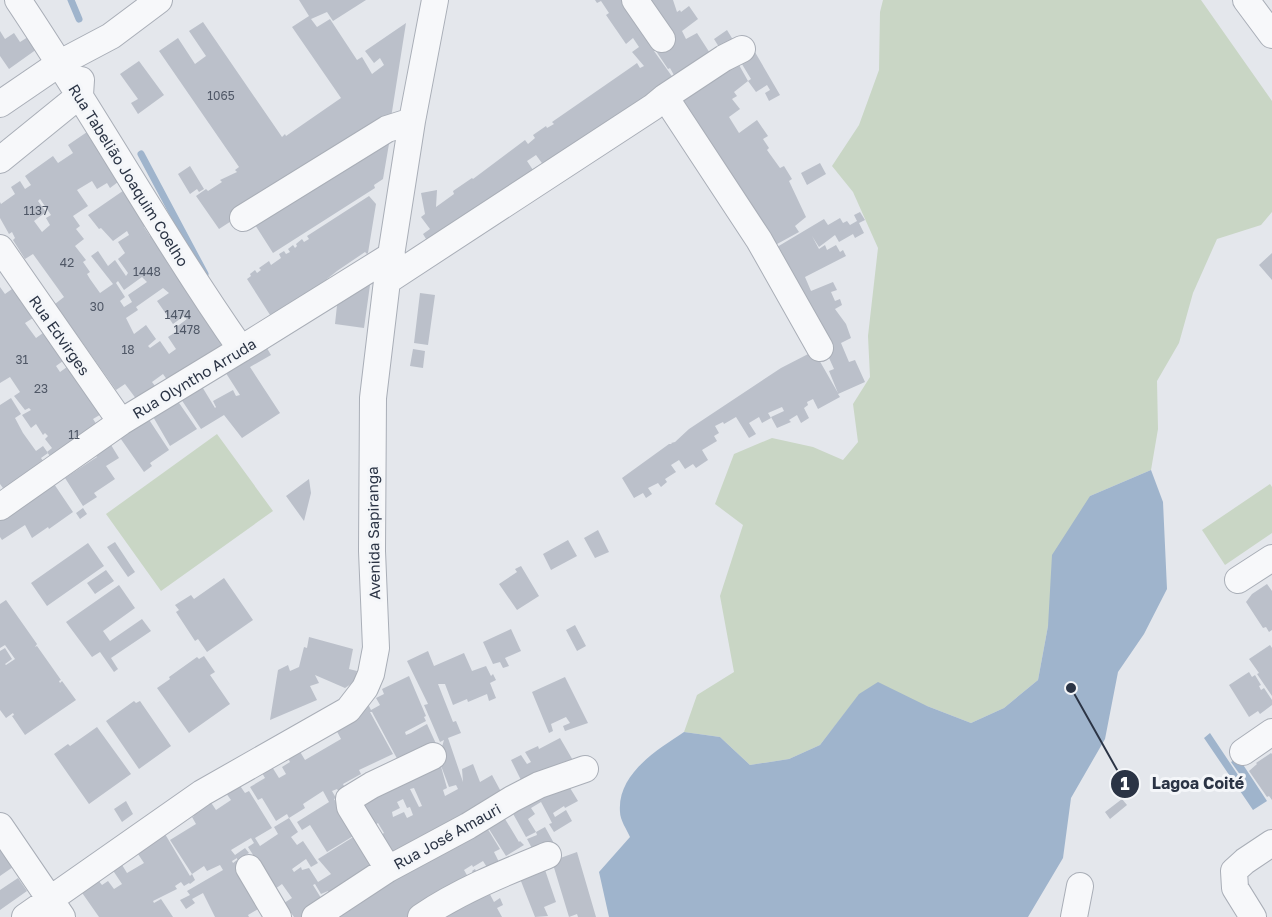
<svg xmlns="http://www.w3.org/2000/svg" width="1272" height="917" font-family="'Golos Text',sans-serif">
<rect width="100%" height="100%" fill="#e4e7ec"/>
<path fill="#c9d6c5" d="M883,0H1201L1272,101V212L1261,225L1217,239L1193,293L1179,343L1157,381L1158,429L1151,470L1090,496L1048,626L1038,680L1004,708L971,723L927,706L859,695L820,745L789,759L750,765L720,737L684,732L697,695L734,672L720,596L743,525L715,504L734,454L772,438L813,447L843,460L858,442L853,404L870,377L868,336L878,248L853,192L832,166L859,125L879,70L880,12Z
M217,434L273,511L161,591L106,514Z
M1270,484L1272,487V533L1225,565L1202,530Z"/>
<path fill="#9fb4cc" d="M1151,470L1163,502L1167,589L1144,634L1118,672L1105,739L1071,798L1063,858L1028,917H609L599,872L630,837C627,830 620,820 620,812C617,774 657,750 684,732L720,737L750,765L789,759L820,745L859,694L878,682L927,706L971,723L1004,708L1038,680L1048,626L1052,555L1090,496Z
M1210,733L1240,778L1241,776L1231,762L1238,757L1267,801L1253,810L1204,738Z"/>
<g fill="none" stroke-linecap="round" stroke-linejoin="round">
<path stroke="#9fb4cc" stroke-width="7" d="M71,0L79,19
M141,154L205,274"/>
</g>
<path fill="#bbc0ca" fill-rule="evenodd" d="M299,0H366L333,21L327,12L311,19L317,27L330,19L357,60L362,57L372,74L384,65L380,58L374,63L365,51L406,23L391,118L219,229L196,196L206,189L208,191L222,182L220,180L237,172L235,170L239,167L159,51L178,38L195,64L206,56L189,31L203,22L282,137L285,134L286,136L341,98L292,27L309,16Z
M595,0H673L677,12L680,10L681,12L689,6L698,19L682,31L686,39L697,33L715,61L680,86L670,68L682,62L668,69L656,51L660,47L654,51L676,82L634,118L627,108L618,115L621,119L547,170L536,155L527,161L539,179L431,247L423,234L430,229L421,217L425,214L421,193L437,190L436,207L454,194L453,191L472,178L473,179L525,140L528,144L535,138L533,135L546,126L547,128L554,124L552,122L630,68L637,63L640,68L644,66L632,52L639,47L633,38L626,44L606,15L609,13L601,1L597,3Z
M727,30L738,48L724,55L714,39Z
M0,31L5,39L14,33L20,42L28,37L37,49L9,69L0,56Z
M752,47L780,95L769,101L765,93L770,90L767,85L756,92L748,81L734,92L737,96L732,99L740,109L729,117L739,133L757,120L768,136L763,139L769,148L767,150L780,168L784,166L792,179L789,181L806,217L795,226L799,232L768,249L671,95L734,56L748,81L751,79L737,56Z
M139,61L164,95L138,114L131,103L138,99L120,74Z
M90,130L122,179L110,188L107,183L97,189L92,181L77,190L88,206L73,216L80,226L76,229L84,239L75,246L86,260L83,262L90,272L87,274L90,279L100,293L113,284L91,256L98,251L108,266L115,260L126,276L128,273L118,259L125,253L118,242L129,235L127,231L113,241L101,228L99,229L88,215L130,186L149,216L142,221L145,226L144,227L150,236L159,231L166,256L164,257L170,267L177,262L184,286L189,296L235,345L172,387L163,374L152,382L159,391L140,404L125,384L116,390L55,304L64,297L33,254L25,259L13,240L15,238L12,232L9,234L0,218V202L1,204L15,194L11,187L20,181L25,189L31,185L25,176L53,156L58,163L73,153L68,145ZM40,199L51,215L46,218L50,225L42,232L34,221L46,212L38,201ZM142,277L147,282L128,295L132,302L124,307L120,301L125,297L116,283L118,281L124,290ZM163,288L169,293L157,301L173,324L184,316L187,319L175,328L177,331L168,337L176,349L169,354L160,341L150,348L148,346L156,339L146,325L134,334L126,318L138,310L136,307Z
M390,138L383,179L374,185L375,188L273,253L252,220Z
M820,163L826,174L807,185L801,173Z
M190,166L204,189L199,192L197,189L190,194L178,174Z
M369,196L376,204L368,253L367,254L365,252L337,271L327,279L328,280L272,318L247,279L251,276L250,274L255,270L257,273L261,270L259,268L269,261L271,265L281,258L279,254L284,251L286,254L290,252L288,249L293,245L295,248L297,246L296,244L302,239L304,242L309,239L307,236Z
M860,212L865,220L859,223L864,233L855,238L853,234L839,242L835,235L819,247L812,236L819,249L825,245L827,250L836,245L840,252L843,250L846,256L805,277L811,291L833,282L837,290L831,292L835,301L840,299L842,305L835,309L846,324L851,338L841,343L849,362L855,360L865,382L838,394L840,397L818,409L813,399L807,402L808,405L804,408L809,418L801,423L797,415L789,420L791,422L777,428L771,417L784,411L782,407L768,413L771,418L762,423L759,417L749,423L756,434L749,438L736,417L724,424L723,422L715,426L719,433L714,436L717,441L702,450L708,460L696,468L693,464L685,469L679,460L671,465L676,472L665,479L667,482L661,487L658,483L648,488L652,494L646,498L643,493L634,498L622,478L669,444H672L671,443L675,442L689,429L781,368L814,351L838,393L829,371L834,369L825,349L772,250L824,219L828,225L840,218L843,223L847,221L850,225L857,221L854,215Z
M1272,253V280L1259,265Z
M371,278L364,328L335,324L338,296Z
M0,287L5,294L12,289L33,318L25,323L36,338L43,333L63,361L56,366L60,372L67,367L103,413L93,419L101,431L55,463L47,452L52,448L45,439L48,436L45,433L43,435L36,424L31,428L22,415L31,410L29,408L25,410L14,396L20,392L10,377L0,383Z
M420,293L435,295L428,345L414,343Z
M264,343L271,355L250,367L280,413L242,438L224,415L201,429L177,393L198,380L215,408L216,407L213,401L233,390L236,396L240,395L222,367Z
M413,349L425,351L423,368L410,366Z
M11,398L21,414L15,418L23,433L36,451L43,446L48,453L41,458L46,465L8,495L0,484V405Z
M177,400L197,429L170,446L152,415Z
M144,412L169,450L150,463L152,466L144,472L116,432Z
M108,440L119,458L106,466L115,479L94,493L97,497L83,506L65,478L97,457L92,450Z
M50,478L73,512L49,529L48,527L32,538L25,525L2,540L0,537V512Z
M309,479L311,493L304,521L286,496Z
M83,508L87,514L80,519L76,513Z
M598,530L609,552L595,558L584,538Z
M568,540L577,556L551,570L543,554Z
M115,542L135,572L128,577L107,547Z
M88,543L104,566L47,606L31,583Z
M521,566L539,596L517,610L499,584L517,572L515,569Z
M106,570L114,581L95,594L87,583Z
M224,578L253,620L207,652L198,639L195,641L176,612L179,610L175,605L191,595L194,599Z
M1267,584L1272,591V630L1269,632L1266,627L1263,628L1246,602L1252,594Z
M119,585L135,608L103,631L110,641L142,619L151,631L111,658L118,669L114,672L100,652L92,657L66,622Z
M6,600L37,644L35,647L37,646L61,680L59,681L60,683L62,681L76,700L25,735L12,716L14,715L13,713L6,718L0,710V651L5,648L12,659L5,664L6,665L15,659L5,645L0,648V604Z
M575,625L586,646L577,651L566,630Z
M511,629L521,651L505,658L509,666L503,668L500,662L493,664L483,642Z
M309,637L353,649L349,669L357,671L354,682L345,688L315,675L319,683L310,686L317,700L270,720L278,670L288,665L290,671L299,667L304,647L307,648Z
M1270,645L1272,648V696L1257,674L1259,673L1249,659Z
M428,651L434,666L464,653L472,671L486,666L491,676L493,674L496,680L490,683L496,698L489,701L487,694L468,702L467,699L453,705L445,684H438L453,722L456,721L461,733L448,738L463,782L462,769L473,764L480,782L492,775L506,801L390,860L375,838L384,833L378,823L370,828L356,808L439,757L444,740L440,742L424,705L428,704L407,661ZM440,763L449,787L456,785L458,789L445,796L443,790L447,788ZM414,788L422,806L419,807L410,789ZM403,799L407,808L410,807L413,815L407,818L404,812L393,817L392,812L400,808L397,802Z
M204,656L215,672L210,675L230,704L189,733L157,688L170,679L169,677L197,657L199,659Z
M1249,672L1252,677L1255,675L1261,685L1259,686L1261,690L1264,688L1272,700V705L1260,714L1258,711L1249,717L1229,685Z
M409,676L426,716L424,717L426,721L405,732L406,735L411,733L427,724L438,748L401,766L372,712H370L393,754L359,770L361,774L343,784L347,792L341,795L337,789L332,791L336,798L334,799L345,816L384,868L332,898L328,891L321,894L315,884L313,885L326,906L308,917H294L284,903L292,898L282,884L275,889L248,847L254,843L251,838L231,850L235,855L245,848L249,853L237,860V858L232,861L233,863L237,860L265,905L248,915L249,917H215L203,893L192,899L195,903L186,909L180,900L190,895L187,891L223,870L220,865L207,871L204,866L192,874L195,880L190,884L189,883L184,886L181,882L175,886L177,889L153,901L154,903L161,899L173,917H99L78,887L94,875L102,885L108,881L114,889L122,884L110,866L119,860L127,873L144,863L138,854L145,849L141,843L162,829L190,876L192,874L170,840L196,824L192,817L194,816L190,809L208,798L216,810L231,800L223,789L236,780L245,793L249,791L272,828L255,838L260,846L278,834L274,827L289,818L298,832L291,837L297,845L303,841L318,863L311,867L306,859L292,869L294,872L301,867L302,870L309,868L318,882L331,874L318,859L355,836V835L327,852L310,825L302,830L297,822L329,802L323,791L303,804L305,808L289,818L287,814L276,821L262,798L258,800L250,787L265,778L259,768L269,762L279,778L286,774L282,767L290,762L284,751L296,745L305,760L341,739L333,724L368,704L371,710L380,705L376,698L384,694L382,689Z
M565,677L588,723L565,731L563,726L570,723L566,717L551,724L553,731L549,733L532,692Z
M134,701L136,703L140,701L171,746L139,769L106,721Z
M97,727L131,774L89,804L54,754L68,744L70,746Z
M560,738L578,769L526,790L511,760L521,755L527,764L531,762L525,752L538,746L539,749Z
M1271,753L1272,754V800L1269,796L1267,797L1249,771L1257,764L1256,763Z
M564,778L578,801L565,808L564,806L553,813L555,817L566,810L572,821L554,832L549,824L552,823L550,819L541,802L531,808L535,814L528,819L536,832L545,827L556,847L535,854L527,839L537,835L536,832L526,837L507,803Z
M1122,799L1127,805L1110,819L1105,812Z
M126,801L133,814L122,822L114,809Z
M499,809L519,842L520,841L524,845L506,856L482,818Z
M481,818L500,849L494,852L501,866L490,872L483,861L473,867L472,865L464,870L468,877L474,874L472,871L475,869L479,877L414,917H334Z
M0,848L13,867L0,876Z
M577,852L596,917H578L577,914L569,917L552,861Z
M543,864L556,902L544,907L548,916L535,917L517,871Z
M18,878L27,891L0,910V890Z
M485,885L494,902L500,898L503,905L497,908L502,917H428Z"/>
<g fill="none" stroke-linecap="round" stroke-linejoin="round">
<g stroke="#a9aeb7" stroke-width="28">
<path id="minor" d="M18,0C95,115 162,236 241,349
M635,0L662,39
M1246,0L1272,35
M665,97L724,58L742,49
M0,104L60,63L111,36L159,0
M0,160L80,95L81,80
M243,218L387,129L412,121
M0,248L121,422
M387,281L653,107L665,97L759,240L820,348
M0,507L121,422L241,349L392,255
M1238,580L1272,558
M1243,752L1272,732
M0,826L62,917
M249,868L278,917
M388,869L350,807L349,799L372,785L433,756
M25,917L202,793L348,710L365,688L371,674L376,648L372,551L373,398L387,281L412,121L435,0
M315,917L388,869L468,826L512,799L539,785L585,769
M421,917C461,890 504,873 548,855
M1074,917L1080,886
M1253,917L1235,888L1234,871L1245,861L1272,843"/>
</g>
<use href="#minor" stroke="#f7f8fa" stroke-width="26"/>
</g>
<g text-anchor="middle" dominant-baseline="central" stroke-width="6" stroke-linejoin="round" paint-order="stroke">
<g font-size="12" fill="#4f5766">
<text x="221" y="95">1065</text>
<text x="36" y="210">1137</text>
<text x="67" y="262">42</text>
<text x="147" y="271">1448</text>
<text x="97" y="306">30</text>
<text x="178" y="314">1474</text>
<text x="187" y="329">1478</text>
<text x="128" y="349">18</text>
<text x="22" y="359">31</text>
<text x="41" y="388">23</text>
<text x="74" y="434">11</text>
</g>
<g font-size="15" fill="#2b3445" stroke="#f4f6f9">
<text transform="translate(129 175) rotate(58)">Rua Tabelião Joaquim Coelho</text>
<text transform="translate(60 335) rotate(55)">Rua Edvirges</text>
<text transform="translate(194 378) rotate(-31)">Rua Olyntho Arruda</text>
<text transform="translate(373 533) rotate(-91)">Avenida Sapiranga</text>
<text transform="translate(447 836) rotate(-29)">Rua José Amauri</text>
</g>
</g>
<path fill="none" stroke="#2b3445" stroke-width="2" d="M1071 688L1125 784"/>
<g fill="#2b3445" stroke="#f4f6f9" stroke-width="2">
<circle cx="1071" cy="688" r="6"/>
<circle cx="1125" cy="784" r="15"/>
</g>
<g font-size="18" text-anchor="middle" font-weight="bold" fill="#fff">
<text x="1125" y="790">1</text>
</g>
<g font-size="16" text-anchor="middle" font-weight="bold" fill="#2b3445" stroke="#f4f6f9" stroke-width="6" stroke-linejoin="round" paint-order="stroke">
<text x="1198" y="789">Lagoa Coité</text>
</g>
</svg>
